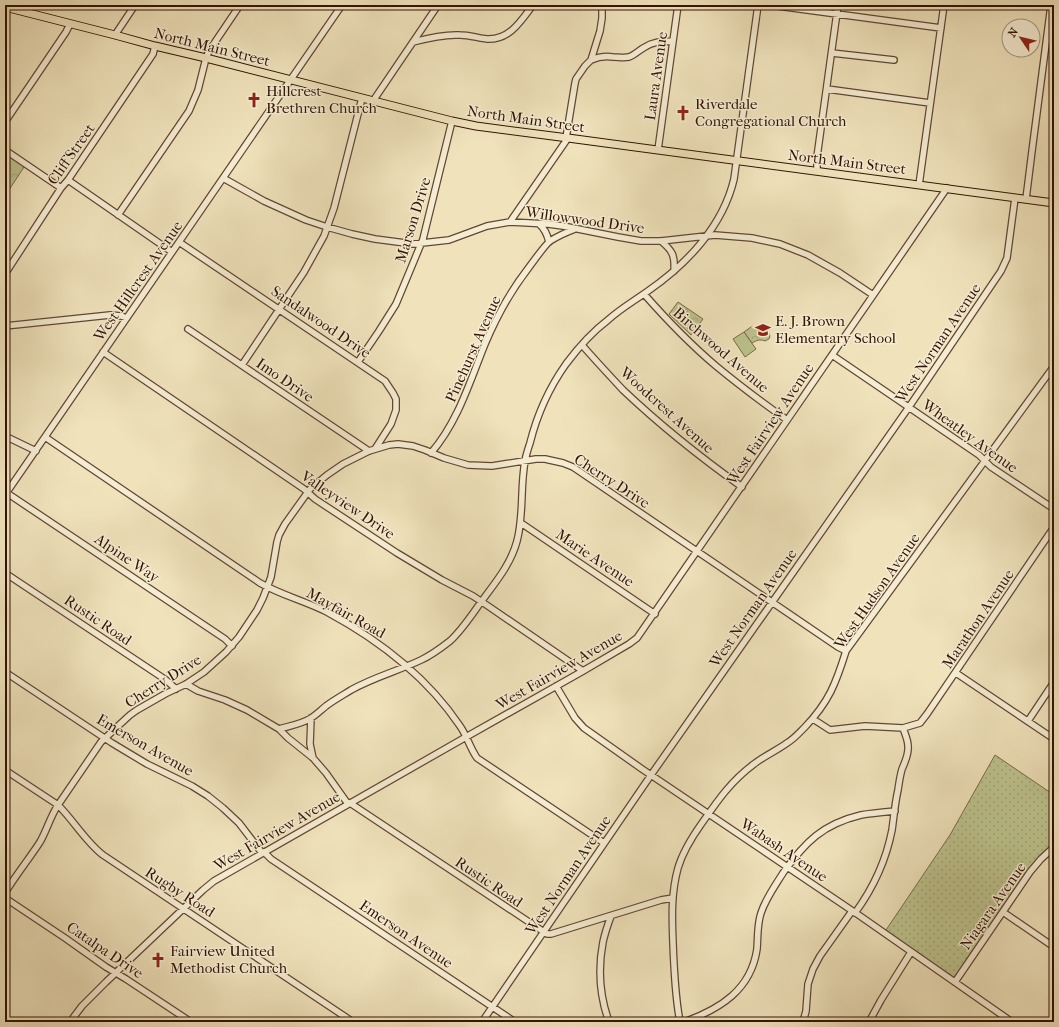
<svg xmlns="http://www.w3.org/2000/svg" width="1059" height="1027" font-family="'IM FELL French Canon',serif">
<defs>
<pattern id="grass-dots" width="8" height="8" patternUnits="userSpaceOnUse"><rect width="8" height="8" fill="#bdc38e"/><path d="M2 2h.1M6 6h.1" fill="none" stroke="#a3a779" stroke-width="1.8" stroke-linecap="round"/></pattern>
<pattern id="park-crowns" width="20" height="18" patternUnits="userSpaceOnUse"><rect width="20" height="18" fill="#bdc38e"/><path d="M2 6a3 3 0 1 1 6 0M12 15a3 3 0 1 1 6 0" fill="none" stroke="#a3a779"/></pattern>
</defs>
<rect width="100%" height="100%" fill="#f0e3bc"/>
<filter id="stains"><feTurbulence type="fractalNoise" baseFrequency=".005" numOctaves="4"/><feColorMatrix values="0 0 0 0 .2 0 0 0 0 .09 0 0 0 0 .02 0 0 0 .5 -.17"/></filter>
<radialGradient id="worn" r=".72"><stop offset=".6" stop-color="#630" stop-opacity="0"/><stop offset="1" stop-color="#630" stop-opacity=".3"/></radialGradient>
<path fill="url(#grass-dots)" stroke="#786b49" d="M995,755L1054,795V847L1041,859L955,982L884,933L950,835Z"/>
<path fill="url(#park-crowns)" stroke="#786b49" d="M5,150L26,164L5,196Z
M678,302L703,319L691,335L669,314Z
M751,327C757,327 762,331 768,332L770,336L769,339L765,341C760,339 757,340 752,343L744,332Z"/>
<path fill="#bdc38e" stroke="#786b49" d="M744,332L756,349L745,357L733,339Z"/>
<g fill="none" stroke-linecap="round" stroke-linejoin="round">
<g stroke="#624732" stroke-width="8">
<path id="minor" d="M770,5L941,28
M25,12L30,5
M115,35L135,5
M413,42C428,38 444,34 460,35C469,35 478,38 487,39C510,40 521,21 533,5
M832,53L894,60
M591,60C598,57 606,56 613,57C618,57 624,58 629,57C635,55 639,50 645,47C654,41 663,42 673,41
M827,89L930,103
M373,101L438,5
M5,122L66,32L70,24
M566,138L575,83L576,79L585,66L591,60L600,31L602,18V5
M5,150L61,188
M658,150L678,5
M817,171V157L838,5
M223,178L264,201L306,220L327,227L352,234L375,239L413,244L449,240L487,226L510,222L548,224L563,226L618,237L641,241H661L715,235L752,238L780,244L808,255L840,273L873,295
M68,180L172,252
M919,185L944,5
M1026,199L1032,151L1051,5
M118,215L189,111L198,90L206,58L209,51L240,5
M510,222L568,138
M539,224C545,229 547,234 549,242
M661,241C673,251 675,256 674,271
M179,242L385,381L393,393L396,399V410L391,424L375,449
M5,274L61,188L68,180L153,54L155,46
M644,294C666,319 690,344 716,366C739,385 763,403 787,420
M5,326L110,315L121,316L127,318
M188,329L369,451
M582,345C595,360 609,375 623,390C660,425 700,457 742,487
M103,352L304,489L315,499L397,553L442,580L473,596L488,606L583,671
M832,355L979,455L991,467L1054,509
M358,362L379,331L396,304L411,268L423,239L452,121
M242,365L304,272L324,236L334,208L362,98
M5,436L36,451
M45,437L260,583C281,595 305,601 327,612C379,640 427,677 460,726C467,736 470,748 477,758L604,843
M431,453C458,422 470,381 485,344C496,318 510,292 527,270C533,262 544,246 550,241C558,236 567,232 575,229
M7,493L225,639L232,646
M5,495L342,5
M521,523L655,614
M5,573L166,680L176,689
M5,672L112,743L147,764L192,786L208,796L223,808L239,823L262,853
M956,673L1054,739
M186,684L198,691L225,700L247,710L279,729L288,738L313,758L326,773L348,804
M556,686L575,718L584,728L642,769L860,916L1012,1022
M311,718L310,744L313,758
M813,719L830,730L865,726L903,728L920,723L927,714L1054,527
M1028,721L1054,682
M279,729C289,726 302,724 311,718C316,715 321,710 326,706C334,700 343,695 351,690C374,677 398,671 421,660C432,655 441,648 450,641C462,630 471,616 481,602C495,583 511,564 517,541C524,515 520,488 525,461C526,455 528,449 530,443C537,415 549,388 566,364C578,348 592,332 608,320C620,309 634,301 648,291C687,264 723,226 734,179L758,5
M5,770L58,805C74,821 86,842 103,855L353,1022
M350,803L547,934H551L661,900L673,898
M264,852L271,859L515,1022
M5,893C16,875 29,859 40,842C47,830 50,817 58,805L101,742L118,726L130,715L137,710L165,694L186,684L204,672L226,652L239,637L257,610L263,598L271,577L277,542L279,535L285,524L310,489L327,475L343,464L369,451L389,445L398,444L413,446L425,450L444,458L468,465L492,466L536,459H545L563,463L573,467L838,647L846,651
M5,898L65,938L106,967L126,979L191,1022
M1003,912L1054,947
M855,913C874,887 886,861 892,830C894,816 895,803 898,790C899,783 900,776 902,769C905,762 909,754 908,746C908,740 905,734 903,728
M955,982L1030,872L1041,859L1054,847
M70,1022L82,1006L106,982L203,890L214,881L466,737L583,671L629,644L637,638L947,188
M482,1022L651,775L909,407L1001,271L1007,258L1015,198
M609,1022C600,997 598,968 603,942C605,933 608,924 611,916
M680,1022C675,996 674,970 673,943C672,918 671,893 678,868C683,851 692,837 702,823C718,800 731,781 754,764C764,756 776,751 787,743C794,739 800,732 805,727C829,702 836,683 846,651L1054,366
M684,1022C720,1009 751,990 757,949C758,937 757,925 761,913C766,898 775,886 783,873C805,842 823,824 861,815C872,813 884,812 895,811
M803,1022L806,1011L808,984L813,969L820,956L852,911
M869,1022L881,1000L911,952
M956,1022V1021H1010"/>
</g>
<g stroke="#321304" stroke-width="9">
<path id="major" d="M5,7L115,35L155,46L206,58L452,121L476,126L568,138L1054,203"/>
</g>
<use href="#minor" stroke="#f5edd3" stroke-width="5.5"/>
<use href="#major" stroke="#f0e3bc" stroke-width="7"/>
</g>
<defs>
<g id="church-bare" transform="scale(1.2)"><path d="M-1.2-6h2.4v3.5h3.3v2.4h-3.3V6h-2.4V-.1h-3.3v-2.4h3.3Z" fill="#8f2418" stroke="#f5edd3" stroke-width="2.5" paint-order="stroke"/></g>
<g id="school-bare" transform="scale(1.2)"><path d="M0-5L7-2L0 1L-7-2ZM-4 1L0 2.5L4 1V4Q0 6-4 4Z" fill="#8f2418" stroke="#f5edd3" stroke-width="2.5" paint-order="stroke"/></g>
</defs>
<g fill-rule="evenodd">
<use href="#church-bare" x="254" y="100"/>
<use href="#church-bare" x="683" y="113"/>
<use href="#school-bare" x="763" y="330"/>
<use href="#church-bare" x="158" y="960"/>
</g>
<g text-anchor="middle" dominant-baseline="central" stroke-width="3" stroke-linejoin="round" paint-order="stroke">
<g font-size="15" fill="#321304" stroke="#f5edd3">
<text transform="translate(212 47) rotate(14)">North Main Street</text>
<text transform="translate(656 76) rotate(-82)">Laura Avenue</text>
<text transform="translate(526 119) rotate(8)">North Main Street</text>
<text transform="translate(71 154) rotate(-55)">Cliff Street</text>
<text transform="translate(847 162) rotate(7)">North Main Street</text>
<text transform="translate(413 220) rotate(-73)">Marson Drive</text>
<text transform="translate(585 220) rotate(8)">Willowwood Drive</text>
<text transform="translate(138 281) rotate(-55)">West Hillcrest Avenue</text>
<text transform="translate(321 322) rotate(34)">Sandalwood Drive</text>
<text transform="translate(938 343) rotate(-56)">West Norman Avenue</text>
<text transform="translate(473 349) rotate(-66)">Pinehurst Avenue</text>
<text transform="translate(721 350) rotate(41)">Birchwood Avenue</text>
<text transform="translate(285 380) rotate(34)">Imo Drive</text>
<text transform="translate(667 410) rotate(42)">Woodcrest Avenue</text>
<text transform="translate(770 424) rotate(-56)">West Fairview Avenue</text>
<text transform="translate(970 436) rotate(36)">Wheatley Avenue</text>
<text transform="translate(612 481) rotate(33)">Cherry Drive</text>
<text transform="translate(348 505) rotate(34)">Valleyview Drive</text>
<text transform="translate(127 558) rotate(34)">Alpine Way</text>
<text transform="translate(595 558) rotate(34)">Marie Avenue</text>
<text transform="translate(877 591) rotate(-55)">West Hudson Avenue</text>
<text transform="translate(753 608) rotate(-55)">West Norman Avenue</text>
<text transform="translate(346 613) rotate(29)">Mayfair Road</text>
<text transform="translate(978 619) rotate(-56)">Marathon Avenue</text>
<text transform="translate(98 620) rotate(34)">Rustic Road</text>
<text transform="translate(559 670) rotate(-30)">West Fairview Avenue</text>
<text transform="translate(163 681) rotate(-32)">Cherry Drive</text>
<text transform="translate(145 745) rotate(30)">Emerson Avenue</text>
<text transform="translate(277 831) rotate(-30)">West Fairview Avenue</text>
<text transform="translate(784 850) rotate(34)">Wabash Avenue</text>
<text transform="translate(568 875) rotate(-56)">West Norman Avenue</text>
<text transform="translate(489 882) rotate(34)">Rustic Road</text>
<text transform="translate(180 892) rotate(33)">Rugby Road</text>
<text transform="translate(993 906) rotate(-55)">Niagara Avenue</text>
<text transform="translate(406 934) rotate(34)">Emerson Avenue</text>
<text transform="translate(105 950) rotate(34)">Catalpa Drive</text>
</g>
<g font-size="15" fill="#321304" stroke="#f5edd3" text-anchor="start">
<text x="266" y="91">Hillcrest<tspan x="266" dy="17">Brethren Church</tspan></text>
<text x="695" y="104">Riverdale<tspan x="695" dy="17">Congregational Church</tspan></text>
<text x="775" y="321">E. J. Brown<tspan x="775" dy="17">Elementary School</tspan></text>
<text x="170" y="951">Fairview United<tspan x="170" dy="17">Methodist Church</tspan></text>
</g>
</g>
<rect width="1059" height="1027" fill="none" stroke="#f0e3bc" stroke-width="20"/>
<rect x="6" y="6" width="1047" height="1015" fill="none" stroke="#321304" stroke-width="2"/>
<rect x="10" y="10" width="1039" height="1007" fill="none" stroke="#321304"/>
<g transform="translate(1021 38) rotate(305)"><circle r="19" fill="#f5edd3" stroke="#a79680"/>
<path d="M0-3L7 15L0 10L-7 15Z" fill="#8f2418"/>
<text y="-6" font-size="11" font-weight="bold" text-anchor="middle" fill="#321304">N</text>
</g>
<rect width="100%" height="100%" filter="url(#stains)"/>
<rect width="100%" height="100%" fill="url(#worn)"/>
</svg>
